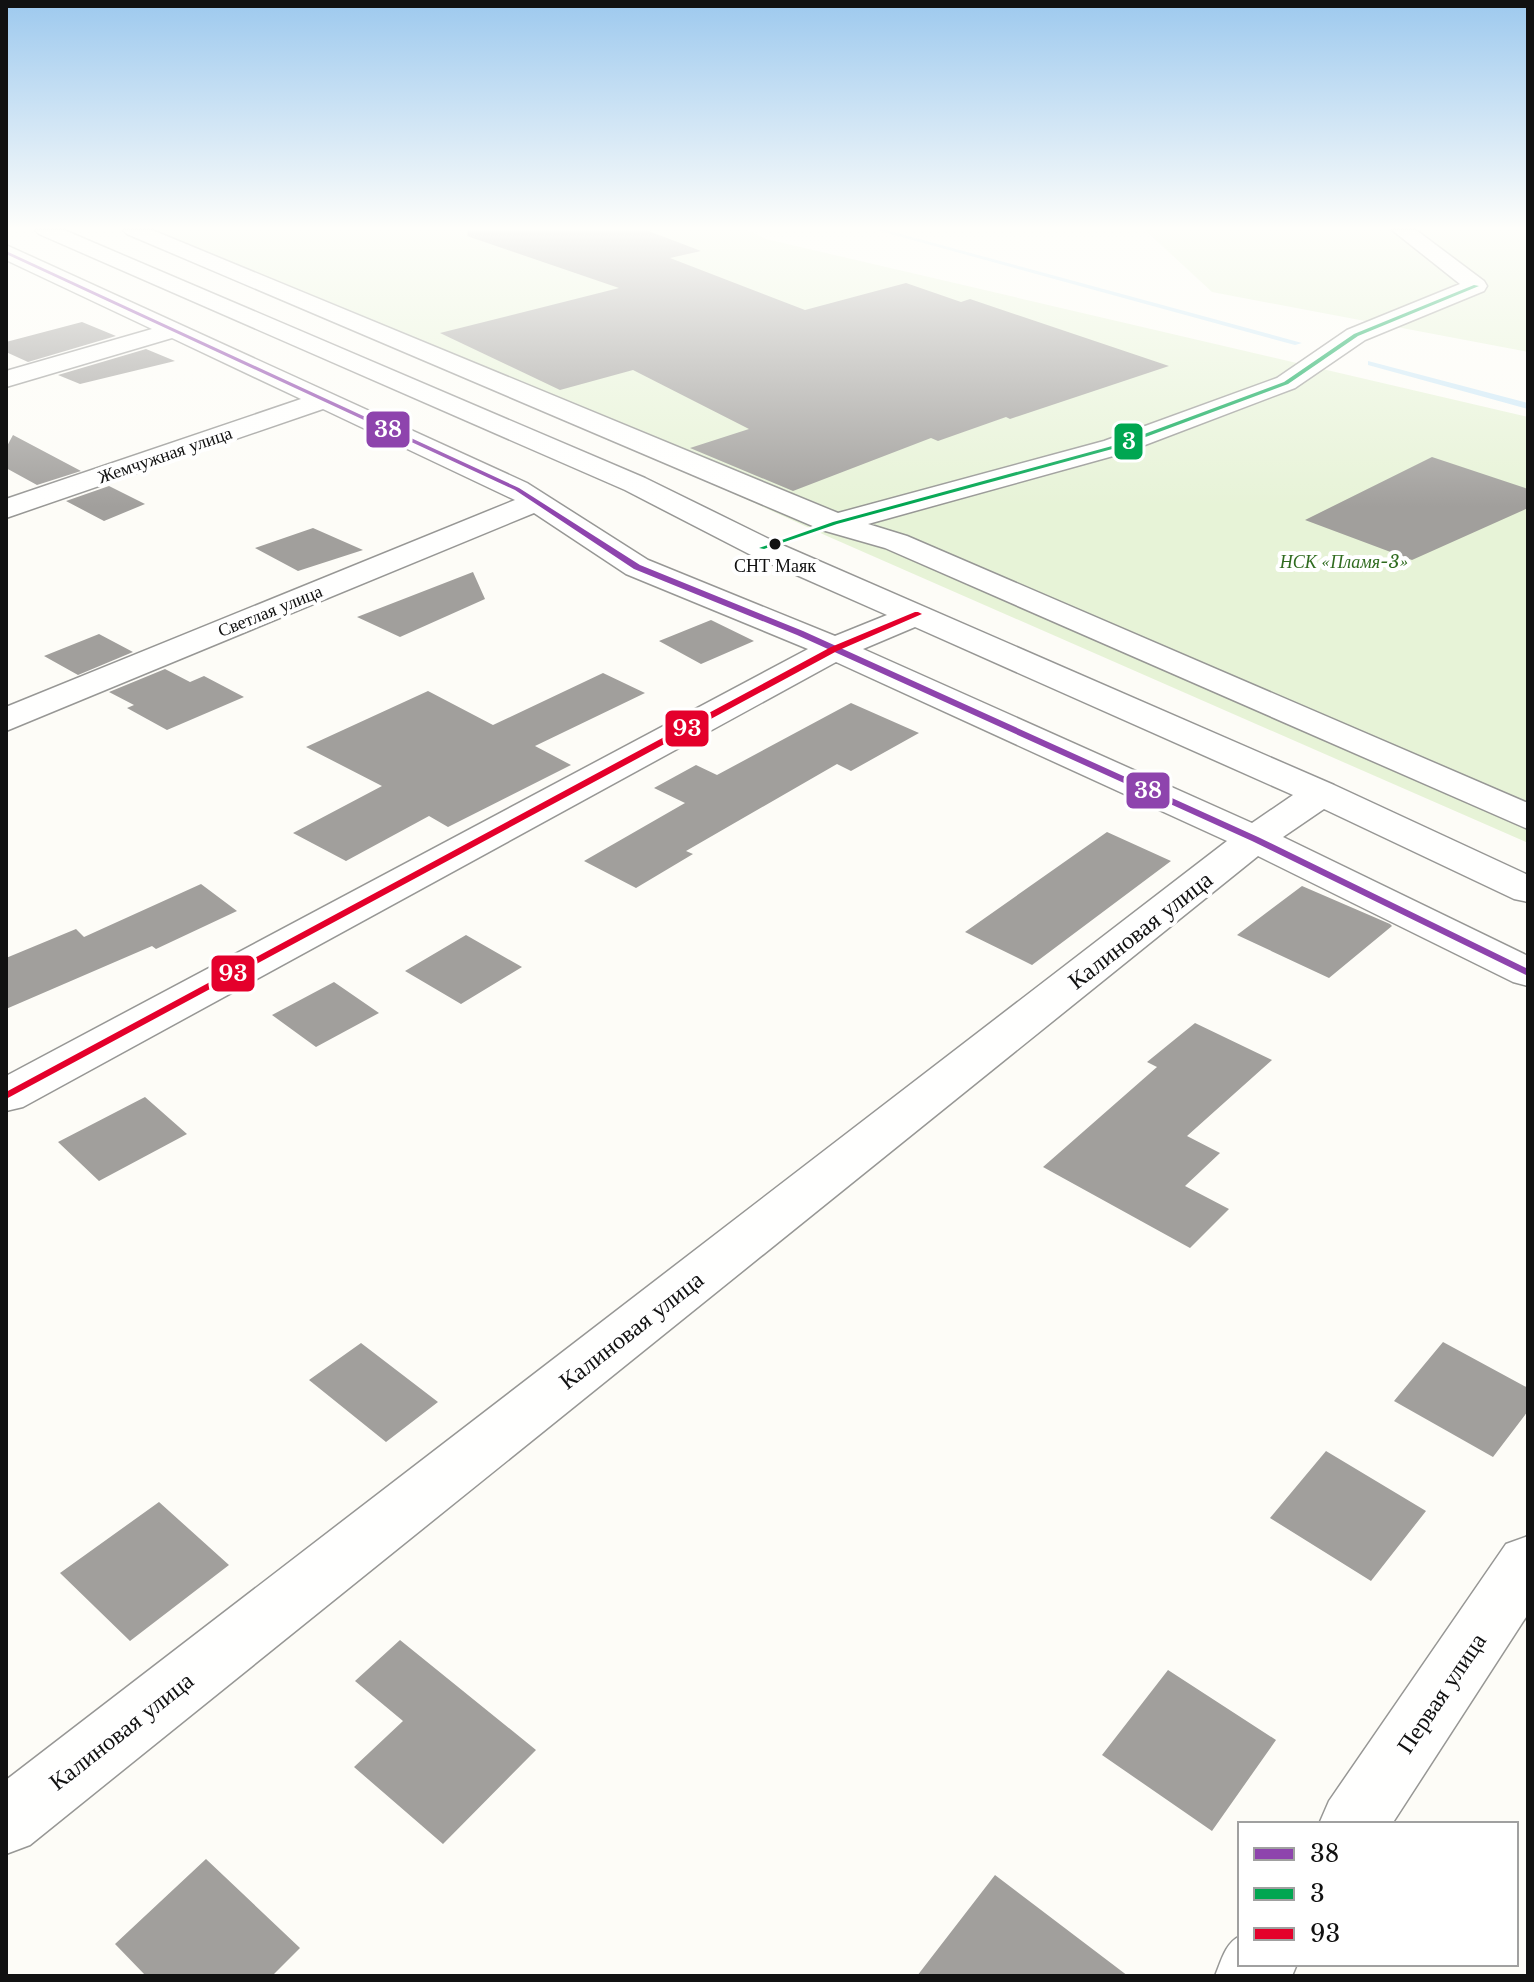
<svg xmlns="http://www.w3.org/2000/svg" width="1534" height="1982" font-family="'Libre Baskerville',serif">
<rect width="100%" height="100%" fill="#fdfcf7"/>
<path fill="#e7f3d7" d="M154,230H747L766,239L1528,417V843L827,536Z
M1145,230H1528V352L1212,292Z"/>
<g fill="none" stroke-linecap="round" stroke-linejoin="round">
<path fill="#cde8f7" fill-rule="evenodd" d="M876,230H886L1302,343L1295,345Z
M1368,361L1528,403V409L1368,365Z"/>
</g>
<path fill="#a19f9c" d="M468,230H646L701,251L670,258L805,310L906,283L961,302L970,299L1169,366L1010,419L1006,417L938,441L931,438L793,491L690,448L749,429L633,370L560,390L440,333L619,288L467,236Z
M82,322L116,336L28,362L6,352V342Z
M146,349L175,361L80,384L58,375Z
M13,435L81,471L37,485L6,468V448Z
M1432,457L1528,489V508L1412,560L1305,520Z
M109,486L145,504L104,521L66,501Z
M313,528L363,550L298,571L255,548Z
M473,572L485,599L400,637L357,617Z
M711,620L754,641L701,664L659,641Z
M99,634L133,652L78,675L44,656Z
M165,669L190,682L204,676L244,697L167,730L127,708L134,705L109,692Z
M603,673L645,693L535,746L571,765L448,827L429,816L346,861L293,833L382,786L306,747L428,691L493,725Z
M851,703L919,733L851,771L837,764L686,851L693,854L636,888L584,861L685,803L654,788L696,765L717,775Z
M1107,832L1171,861L1032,965L965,932Z
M201,884L237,911L156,949L152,946L6,1009V958L76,929L84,937Z
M1302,886L1390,924L1392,926L1329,978L1237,935Z
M466,935L522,967L461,1004L405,971Z
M334,982L379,1013L316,1047L272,1015Z
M1195,1023L1272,1060L1187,1136L1220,1153L1185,1186L1229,1209L1190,1248L1043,1167L1157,1067L1147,1062Z
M145,1097L187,1134L99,1181L58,1142Z
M1443,1342L1528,1388V1411L1493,1457L1394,1401Z
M361,1343L438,1402L386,1442L309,1380Z
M1326,1451L1426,1511L1371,1581L1270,1518Z
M159,1502L229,1565L130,1641L60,1573Z
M400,1640L536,1750L443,1844L354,1767L403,1721L355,1681Z
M1168,1670L1276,1740L1212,1831L1102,1755Z
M206,1859L300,1948L272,1976H146L115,1944Z
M995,1875L1128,1976H917Z"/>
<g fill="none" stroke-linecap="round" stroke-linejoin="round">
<g stroke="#979795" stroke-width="3">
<path id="minor" d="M35,230H64L645,478L773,541L1334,785L1528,875V902L1514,899L1324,809L1283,837L1528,956V986L1513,982L1258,856L30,1845L6,1854V1780L1227,841L836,662L23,1107L6,1111V1076L808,649L626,574L534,513L6,731V707L515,500L323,409L6,518V499L301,399L172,338L6,387V371L152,329L6,260V245L527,483L648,560L835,636L887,615L751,555L625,490L39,234ZM915,627L1293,795L1252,823L863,649Z
M123,230H152L838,513L1104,441L1277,378L1347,330L1460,284L1392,230H1416L1484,281L1487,286L1484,291L1365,340L1295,388L1124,453L868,524L907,536L1528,803V829L885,548L822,530L127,234Z
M1528,1536V1614L1392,1824H1319L1329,1801L1506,1544Z
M1240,1936V1964H1297L1292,1976H1215C1221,1962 1225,1943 1240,1936Z"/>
</g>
<use href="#minor" fill="#fffffe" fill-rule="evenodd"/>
<g stroke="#fff" stroke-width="6">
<path id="bus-1" d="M6,251L519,488L640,565L803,631L1258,837L1528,969V976L1252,841L797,635L634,569L515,490L6,254Z"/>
</g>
<g stroke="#fff" stroke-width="6">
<path id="bus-2" d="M1474,285L1479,286L1358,336L1288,384L1116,448L837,524L764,549L759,548L833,522L1112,446L1284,382L1354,334Z"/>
</g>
<g stroke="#fff" stroke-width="6">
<path id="bus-3" d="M915,612H918L922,614L837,651L6,1099V1092L831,647Z"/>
</g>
<use href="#bus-1" fill="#8e44ad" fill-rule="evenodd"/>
<use href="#bus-2" fill="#00a651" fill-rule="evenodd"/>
<use href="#bus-3" fill="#e4002b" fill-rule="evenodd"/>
</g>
<linearGradient id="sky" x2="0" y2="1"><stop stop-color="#9dc9ee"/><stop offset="0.45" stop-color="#fefefb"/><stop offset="1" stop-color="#fefefb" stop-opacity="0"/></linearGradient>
<rect width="1534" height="507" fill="url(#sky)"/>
<circle fill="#111" stroke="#fff" stroke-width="3" cx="775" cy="544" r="7"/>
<g text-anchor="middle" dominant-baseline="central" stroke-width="8" stroke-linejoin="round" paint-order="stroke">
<g font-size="18" fill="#111" stroke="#fff">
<text transform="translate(165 455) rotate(-19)">Жемчужная улица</text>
<text transform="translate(270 611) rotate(-22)">Светлая улица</text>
</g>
<g font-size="18" font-style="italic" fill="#2f6b1f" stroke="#fff">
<text x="1344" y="562">НСК «Пламя-3»</text>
</g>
<g font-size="18" fill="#111" stroke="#fff">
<text x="775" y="566">СНТ Маяк</text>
</g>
<g font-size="24" fill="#111" stroke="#fff">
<text transform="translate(1140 930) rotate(-38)">Калиновая улица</text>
<text transform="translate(631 1330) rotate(-38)">Калиновая улица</text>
<text transform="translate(1441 1693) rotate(-56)">Первая улица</text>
<text transform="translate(121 1731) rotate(-38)">Калиновая улица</text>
</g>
</g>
<g stroke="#fff" stroke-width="3">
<rect x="365" y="410" width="46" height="39" rx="8" fill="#8e44ad"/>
<rect x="1113" y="422" width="31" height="39" rx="8" fill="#00a651"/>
<rect x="664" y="709" width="46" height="39" rx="8" fill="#e4002b"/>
<rect x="1125" y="771" width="46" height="39" rx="8" fill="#8e44ad"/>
<rect x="210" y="954" width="46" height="39" rx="8" fill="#e4002b"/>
</g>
<g font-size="22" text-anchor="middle" font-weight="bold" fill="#fff">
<text x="388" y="437">38</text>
<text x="1129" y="449">3</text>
<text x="687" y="736">93</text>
<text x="1148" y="798">38</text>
<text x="233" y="981">93</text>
</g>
<rect width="1534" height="1982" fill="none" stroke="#111111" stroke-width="16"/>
<rect x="1238" y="1822" width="280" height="144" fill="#ffffff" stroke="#a0a0a0" stroke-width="2"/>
<rect x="1254" y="1848" width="40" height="12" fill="#8e44ad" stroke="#a0a0a0" stroke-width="2"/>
<text x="1310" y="1862" font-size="24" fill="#111111">38</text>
<rect x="1254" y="1888" width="40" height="12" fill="#00a651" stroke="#a0a0a0" stroke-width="2"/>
<text x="1310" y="1902" font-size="24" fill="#111111">3</text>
<rect x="1254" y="1928" width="40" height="12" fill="#e4002b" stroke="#a0a0a0" stroke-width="2"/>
<text x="1310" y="1942" font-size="24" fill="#111111">93</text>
</svg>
